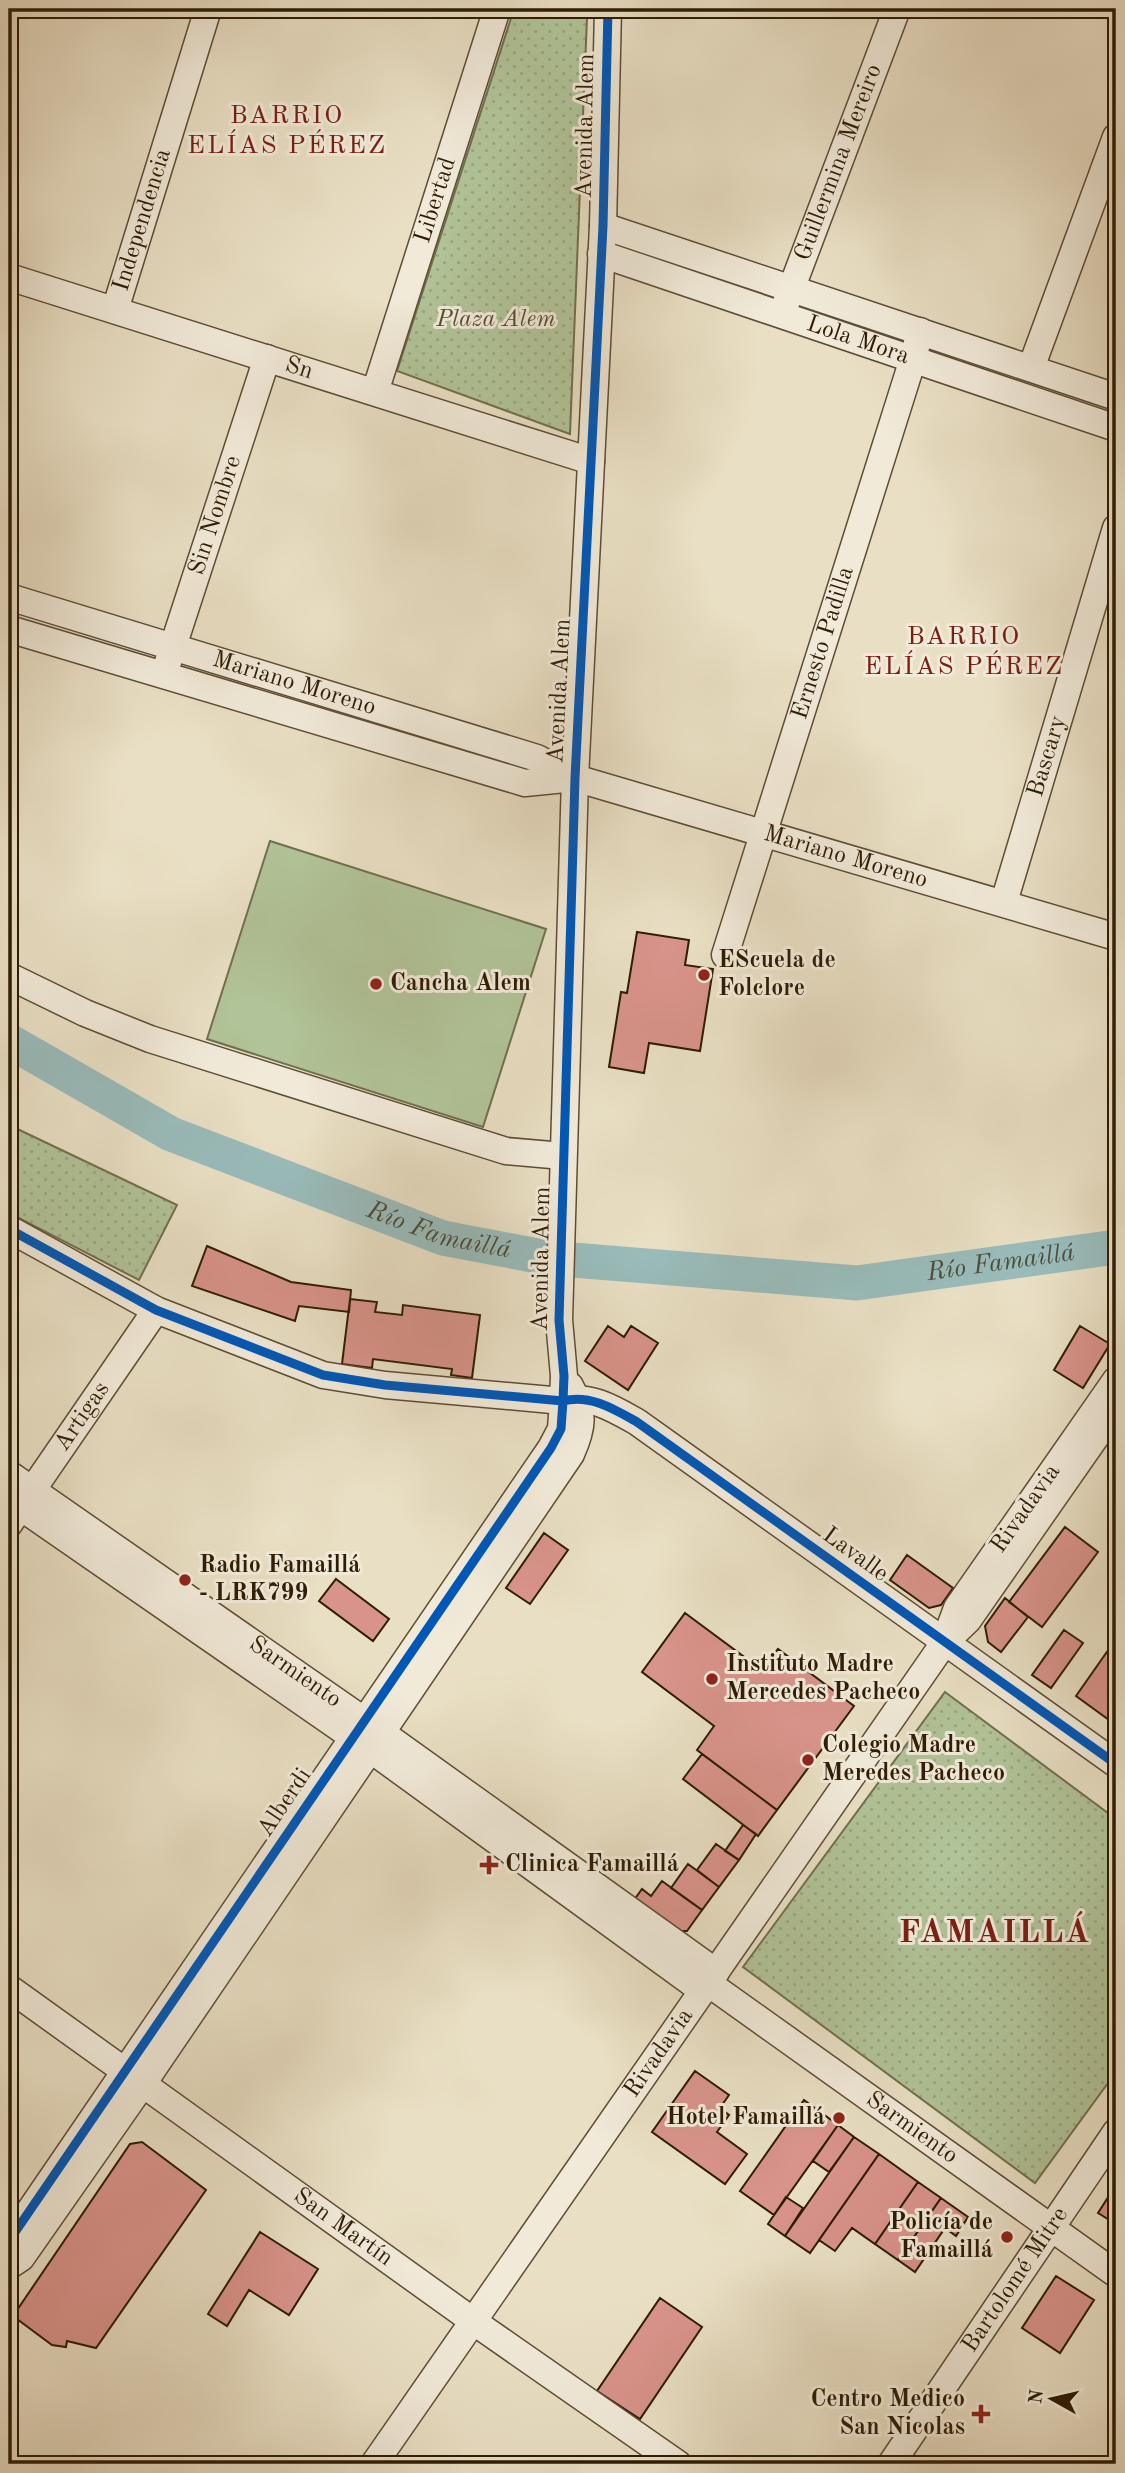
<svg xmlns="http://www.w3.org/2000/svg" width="1125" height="2473" font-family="'Old Standard TT',serif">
<defs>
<pattern id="grass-dots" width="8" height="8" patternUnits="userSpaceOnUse" patternTransform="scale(1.75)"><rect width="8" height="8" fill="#b1c398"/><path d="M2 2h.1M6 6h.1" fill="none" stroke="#99a781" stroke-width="1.8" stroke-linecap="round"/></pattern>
</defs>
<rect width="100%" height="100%" fill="#e9dfc4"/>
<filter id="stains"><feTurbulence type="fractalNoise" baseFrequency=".00286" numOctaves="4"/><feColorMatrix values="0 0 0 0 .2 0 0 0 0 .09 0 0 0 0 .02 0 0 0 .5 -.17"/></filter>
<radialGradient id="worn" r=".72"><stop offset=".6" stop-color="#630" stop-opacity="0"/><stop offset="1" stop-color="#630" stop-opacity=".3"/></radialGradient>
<path fill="url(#grass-dots)" stroke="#70704e" stroke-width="2" d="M514,9H564L587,18L570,434L397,371Z
M9,1125L177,1205L139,1280L9,1213Z
M945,1692L1116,1819V2072L1035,2183L743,1967Z"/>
<path fill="#b1c398" stroke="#70704e" stroke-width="2" d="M270,841L546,929L483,1127L207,1039Z"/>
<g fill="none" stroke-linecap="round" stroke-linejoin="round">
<path stroke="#99bbba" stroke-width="35" id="s1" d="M9,1041L171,1134L443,1238L548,1258L857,1283L1116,1247"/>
</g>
<path fill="#d8938a" stroke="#2e1c04" stroke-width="2" d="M637,932L689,940L685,965L713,969L700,1051L649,1043L644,1073L609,1067L621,992L627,993Z
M207,1246L291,1282L351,1290L349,1312L299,1306L295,1321L192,1286Z
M350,1299L377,1302L375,1312L402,1315L403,1305L480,1315L472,1378L451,1375L452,1369L373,1359L372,1368L342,1364Z
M608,1326L624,1337L631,1326L658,1343L628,1390L585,1361Z
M1080,1326L1110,1344L1083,1388L1054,1370Z
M1065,1527L1098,1552L1042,1627L1009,1602Z
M544,1533L568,1550L530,1604L506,1588Z
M907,1555L953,1588L941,1605L929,1608L890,1580Z
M336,1579L389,1619L373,1641L319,1601Z
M1005,1598L1028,1617L1001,1652L988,1642L985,1626Z
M685,1613L762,1670L778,1649L854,1706L777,1810L697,1750L714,1726L642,1672Z
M1064,1630L1083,1643L1051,1688L1032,1675Z
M1116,1639V1725L1076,1696Z
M702,1754L777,1810L758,1836L683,1779Z
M743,1825L756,1834L739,1860L725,1851Z
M716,1844L739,1860L719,1887L697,1870Z
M688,1864L719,1887L702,1910L671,1888Z
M662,1881L702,1910L687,1931H677L634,1900L642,1889L651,1896Z
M695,2071L729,2095L720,2108L729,2115L717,2132L747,2154L725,2184L652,2132Z
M804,2100L838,2125L774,2215L740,2191Z
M838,2125L854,2137L829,2172L813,2161Z
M854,2137L879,2154L810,2253L785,2236Z
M142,2142L206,2190L96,2348L67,2341L66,2347L52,2345L13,2316L130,2144Z
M879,2154L918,2182L875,2244L852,2228L835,2251L819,2240Z
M918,2182L941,2198L898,2260L875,2244Z
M1116,2185V2224L1098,2213Z
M786,2197L803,2208L785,2236L768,2224Z
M941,2198L968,2217L956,2236L945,2228L915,2272L898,2260Z
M260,2232L318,2269L289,2315L249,2290L227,2326L208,2314Z
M1056,2276L1094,2300L1060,2353L1022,2328Z
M660,2298L702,2327L640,2419L597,2391Z"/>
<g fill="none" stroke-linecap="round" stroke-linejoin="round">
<g stroke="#5d4d34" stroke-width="29">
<g id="minor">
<path d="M603,226L1116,397"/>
<path id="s2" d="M601,254L1116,428"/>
<path id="s3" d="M9,277L591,461"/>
<path id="s4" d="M786,303L897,9"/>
<path id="s5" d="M115,310L208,9"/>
<path d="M1031,368L1116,137"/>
<path id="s6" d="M375,392L497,9"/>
<path id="s7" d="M9,597L537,758L575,778L1116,937"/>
<path d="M9,629L525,783L575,778"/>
<path id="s8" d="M168,662L267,358"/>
<path id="s9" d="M1004,902L1116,528"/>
<path id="s10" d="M725,955L913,359L920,331"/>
<path d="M9,976L85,1013L150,1039L506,1151L563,1156"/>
<path d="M9,1229L156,1310L323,1375L385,1385L563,1401C590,1394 614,1409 637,1422L1116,1764"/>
<path d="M1116,1380L957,1608L944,1643L968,1620L1116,1408"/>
<path id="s11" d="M9,1474L382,1733L716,1972"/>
<path d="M9,1499L370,1749L703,1991"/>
<path id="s12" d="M9,1524L156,1310"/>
<path id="s13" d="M708,1983L1116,2274"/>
<path id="s14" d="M9,1988L487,2331L678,2464"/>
<path d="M9,2241L551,1448L561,1429L563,1401L564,1376L559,1320L575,778L603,226L608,9"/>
<path d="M9,2266L21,2258L142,2085L571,1454C583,1427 585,1413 570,1386"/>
<path id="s15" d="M374,2464L944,1643"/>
<path id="s16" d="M891,2464L1116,2132"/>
</g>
</g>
<use href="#minor" stroke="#f1ead9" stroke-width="26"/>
<g stroke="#f1ead9" stroke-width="13">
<path id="cycleway" d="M9,1229L156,1310L323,1375L385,1385L563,1401C590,1394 614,1409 637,1422L1116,1764
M9,2241L551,1448L561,1429L563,1401L564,1376L559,1320L575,778L603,226L608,9"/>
</g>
<use href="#cycleway" stroke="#0057b8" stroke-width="9"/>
</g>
<g fill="#8f2418" stroke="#f1ead9" stroke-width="2.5">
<circle cx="704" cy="975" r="7"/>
<circle cx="376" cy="984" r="7"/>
<circle cx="185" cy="1580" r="7"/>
<circle cx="712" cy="1679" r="7"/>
<circle cx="808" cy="1760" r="7"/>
<path d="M485.5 1854.5h7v7h7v7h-7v7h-7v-7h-7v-7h7z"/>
<circle cx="839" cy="2118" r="7"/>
<circle cx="1007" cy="2237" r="7"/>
<path d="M977.5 2403.5h7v7h7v7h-7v7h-7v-7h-7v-7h7z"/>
</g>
<g text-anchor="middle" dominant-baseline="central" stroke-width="6" stroke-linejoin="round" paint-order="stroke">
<g font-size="24" fill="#2e1c04" stroke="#f1ead9">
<text transform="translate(586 126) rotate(-89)">Avenida Alem</text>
<text stroke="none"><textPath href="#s4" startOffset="150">Guillermina Mereiro</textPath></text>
<text stroke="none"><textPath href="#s6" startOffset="201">Libertad</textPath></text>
<text stroke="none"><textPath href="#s5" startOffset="94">Independencia</textPath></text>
<text stroke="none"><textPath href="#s2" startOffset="271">Lola Mora</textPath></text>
<text stroke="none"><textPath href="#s3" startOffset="304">Sn</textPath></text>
<text stroke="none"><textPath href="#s8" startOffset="154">Sin Nombre</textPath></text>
<text stroke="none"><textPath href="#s10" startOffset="327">Ernesto Padilla</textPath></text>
<text stroke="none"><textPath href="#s7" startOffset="298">Mariano Moreno</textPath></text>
<text transform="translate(560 691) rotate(-87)">Avenida Alem</text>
<text stroke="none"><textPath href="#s9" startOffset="152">Bascary</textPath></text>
<text stroke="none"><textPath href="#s7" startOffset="877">Mariano Moreno</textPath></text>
<text transform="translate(542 1259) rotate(-89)">Avenida Alem</text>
<text stroke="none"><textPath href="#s12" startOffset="130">Artigas</textPath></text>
<text transform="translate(1026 1509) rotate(-55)">Rivadavia</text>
<text transform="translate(855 1555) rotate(36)">Lavalle</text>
<text stroke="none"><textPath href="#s11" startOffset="348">Sarmiento</textPath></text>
<text transform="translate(285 1803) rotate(-56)">Alberdi</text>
<text stroke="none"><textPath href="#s15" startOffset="500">Rivadavia</textPath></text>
<text stroke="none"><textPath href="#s13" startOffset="250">Sarmiento</textPath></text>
<text stroke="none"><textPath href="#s14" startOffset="411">San Martín</textPath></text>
<text stroke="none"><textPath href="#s16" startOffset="222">Bartolomé Mitre</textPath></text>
</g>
<g font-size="24" font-style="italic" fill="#554e30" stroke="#f1ead9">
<text x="496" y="320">Plaza Alem</text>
</g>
<g font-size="24" font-weight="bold" fill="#2e1c04" stroke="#f1ead9" text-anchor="start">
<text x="718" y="961">EScuela de<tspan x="718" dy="28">Folclore</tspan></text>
<text x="390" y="984">Cancha Alem</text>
<text x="199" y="1566">Radio Famaillá<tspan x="199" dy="28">- LRK799</tspan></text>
<text x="726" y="1665">Instituto Madre<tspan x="726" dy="28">Mercedes Pacheco</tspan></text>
<text x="822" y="1746">Colegio Madre<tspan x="822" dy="28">Meredes Pacheco</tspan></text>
<text x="505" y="1865">Clinica Famaillá</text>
<text x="825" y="2118" text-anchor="end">Hotel Famaillá</text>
<text x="993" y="2223" text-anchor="end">Policía de<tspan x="993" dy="28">Famaillá</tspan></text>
<text x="965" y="2400" text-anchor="end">Centro Medico<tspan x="965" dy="28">San Nicolas</tspan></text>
</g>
<g font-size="26" letter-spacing="2" fill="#7a1f14" stroke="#f1ead9">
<text x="287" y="116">BARRIO<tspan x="287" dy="30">ELÍAS PÉREZ</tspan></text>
<text x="964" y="637">BARRIO<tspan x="964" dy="30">ELÍAS PÉREZ</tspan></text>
</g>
<g font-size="26" font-style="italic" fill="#4e4c3b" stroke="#f1ead9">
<text stroke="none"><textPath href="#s1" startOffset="472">Río Famaillá</textPath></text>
<text stroke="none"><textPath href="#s1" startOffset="1040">Río Famaillá</textPath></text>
</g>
<g font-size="32" font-weight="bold" letter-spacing="2" fill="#7a1f14" stroke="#f1ead9">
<text x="995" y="1934">FAMAILLÁ</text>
</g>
</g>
<rect width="1125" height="2473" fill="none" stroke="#e9dfc4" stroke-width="35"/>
<rect x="10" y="10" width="1104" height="2452" fill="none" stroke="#2e1c04" stroke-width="3.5"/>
<rect x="18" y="18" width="1090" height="2438" fill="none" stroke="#2e1c04" stroke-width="2"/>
<g transform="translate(1052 2399) rotate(278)" stroke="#f1ead9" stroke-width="5" paint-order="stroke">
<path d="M0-5L12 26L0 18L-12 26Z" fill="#2e1c04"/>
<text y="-10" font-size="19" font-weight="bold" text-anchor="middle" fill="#2e1c04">N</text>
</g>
<rect width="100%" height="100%" filter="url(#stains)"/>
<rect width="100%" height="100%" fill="url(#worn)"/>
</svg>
